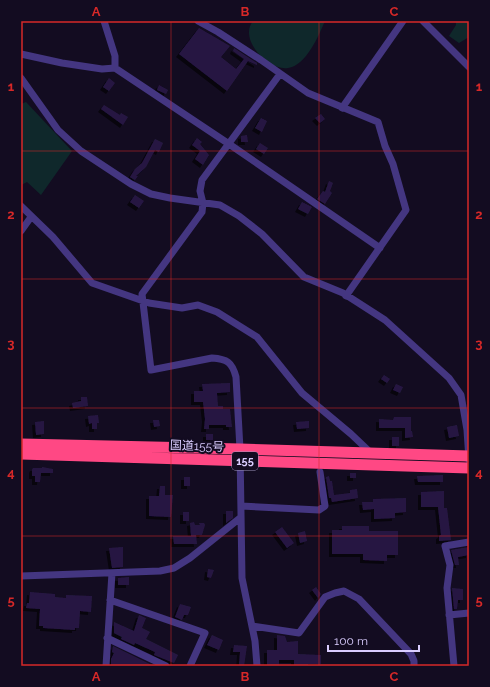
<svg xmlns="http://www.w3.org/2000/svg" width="490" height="687" font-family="Raleway,'Noto Sans JP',sans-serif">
<defs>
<filter id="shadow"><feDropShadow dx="-3" dy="3" stdDeviation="0" flood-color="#0009"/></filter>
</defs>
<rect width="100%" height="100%" fill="#130c21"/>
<path fill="#0f282b" d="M253,21H325C319,35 306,66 288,68C268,71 238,39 253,21Z
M456,21H469V37L459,43L449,36L456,25Z
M26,102L72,151L41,195L27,182L21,185V104Z"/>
<path fill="#271843" filter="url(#shadow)" d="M199,28L230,46L221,57L236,69L244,59L233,51L234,48L257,63V65L248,61L227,91L179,54Z
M109,78L115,83L109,91L103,87Z
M159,85L168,90L166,94L157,90Z
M104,105L120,115L121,113L128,117L123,125L101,109Z
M321,114L325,119L320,123L315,118Z
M261,118L267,121L262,132L255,128Z
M247,135L248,142H241V136Z
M197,138L202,142L200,144L209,155L203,165L195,159L200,151L192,145Z
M155,139L163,143L159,152L155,150L146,167L136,176H138L135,180L133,179L130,177L135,169L142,163Z
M260,143L268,148L264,154L256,149Z
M329,181L333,183L330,191L332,193L325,204L317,199L323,191L325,192Z
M135,195L144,201L139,208L130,202Z
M302,202L312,207L308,214L298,209Z
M384,375L390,379L387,383L381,379Z
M230,383V392L217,393L218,406H223V409H230L232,427H226V425H209V429H204L205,419L203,402H194V391H203L202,384Z
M396,384L403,387L400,393L393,390Z
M81,397H87L88,406L73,408L72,403L81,401Z
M98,415L99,423H97V429H92V423L89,424L88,416Z
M394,417H411V431H412L413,437L405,438V428H379V419L393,420Z
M153,420H159L160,426L154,427Z
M44,421V434L36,435L35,422Z
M309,421V428L297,429L296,422Z
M457,425L459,436L449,438L447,427Z
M206,434H213V440H206Z
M392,437H399V446H392Z
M42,467L53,469V473H41L40,482H35V476H32V470L33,468H42Z
M350,473H356V478H350Z
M443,475V482H418L417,476Z
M329,476L330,481H332L334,495L350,493V490L357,489L358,498L332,502L331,498H329L326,477Z
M184,477H190V486H184Z
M160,486H165V495H173L171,517L149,516V496H159Z
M444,491V508H447L451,540L439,541V536L441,535L438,507H421V492Z
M406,498V512L395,513V518L374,519V509L363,510L362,502H373V499Z
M226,511H233V518L226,523Z
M183,512H189V521H183Z
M194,522L195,525H200L199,523H204L205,525L202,535H196L197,544H174L173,536H191L190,523Z
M342,526H369V531H398V555H387V561L363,560V554H332V530H342Z
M282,527L294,543L287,548L275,532Z
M305,531L307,541L300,543L298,533Z
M123,547V567L112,568L109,548Z
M469,547V555L458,557L459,565H455L451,550Z
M208,569L214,570L211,578L207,577Z
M129,577V585H118V578Z
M316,587L321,594L318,598L312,590Z
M452,588L463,589V600H458L457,609H454Z
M30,592L55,594V597L66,598V595L92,596L91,612L80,611L79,628H75V630L43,628V626H39L40,609L26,608L27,603H29Z
M180,604L191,607L188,615H184L182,620L175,617Z
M139,615L146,618L142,628L150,632L146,639L178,655L174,663L154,655L155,652L135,643L134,645L121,639L122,637L114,633V622L134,631Z
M212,635L223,640L219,650L207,645Z
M277,635L285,636L287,642L298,641V654L321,655V664H308V666L294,665V660H279V666H267V650H277Z
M234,645L247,646L244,666H239L240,652H233Z
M113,646L154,666H111V659L114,653L112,652Z"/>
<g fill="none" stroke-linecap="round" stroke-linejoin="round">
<path stroke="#443681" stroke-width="7" d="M104,21L115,56V68
M198,21L218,32L261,60L308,93L378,122L385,146L393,164L406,210L346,296
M423,21L469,67
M21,54L62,63L102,69L115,68L229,144L380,248
M21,78L58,130L81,151L131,184L151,194L170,198L220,205L239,216L262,234L304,277L343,293L385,320L449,378L461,395L467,430L469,460
M342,108L403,21
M21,206L53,237L92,283L149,303L182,308L198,305L217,312L257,337L302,393L351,434L371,453
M21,231L31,217
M241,506L319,510L325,506L320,472
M21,576L160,571L174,568L190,558L240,518
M110,600L205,633L190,666
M449,615L469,613
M252,626L299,633L325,597L335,593L344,591L359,599L411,654L414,661V666
M107,638L166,666
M106,666L112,573
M257,666L255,641L242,578L240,449L236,377C232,362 227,359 212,358L151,370L142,294L202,212L203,203L200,191L202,180L280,74
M454,666L447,588L450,565L445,546L469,542"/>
<path stroke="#ff4884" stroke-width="11" d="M21,444L240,449L469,456
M21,454L469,468"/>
</g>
<path fill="none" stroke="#d62828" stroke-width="1" stroke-opacity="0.55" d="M171,21V666M319,21V666M21,151H469M21,279H469M21,408H469M21,536H469"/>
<g text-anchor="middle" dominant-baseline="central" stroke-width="4" stroke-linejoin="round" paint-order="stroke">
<rect fill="#130c21" stroke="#9e93bc" stroke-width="1" x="232" y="452" width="26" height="18" rx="3"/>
<g font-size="11" font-weight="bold" fill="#dacdff">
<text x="245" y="461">155</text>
</g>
<g font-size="12" fill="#dacdff" stroke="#130c21">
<text transform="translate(197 446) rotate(2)">国道155号</text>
</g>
</g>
<rect width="490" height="687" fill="none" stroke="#130c21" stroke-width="44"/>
<path d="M328 645v6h91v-6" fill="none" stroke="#dacdff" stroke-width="2"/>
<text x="334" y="645" font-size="12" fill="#dacdff" stroke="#130c21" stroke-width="3" paint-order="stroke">100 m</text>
<rect x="22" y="22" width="446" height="643" fill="none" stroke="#d62828" stroke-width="1.5"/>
<g font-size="13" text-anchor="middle" font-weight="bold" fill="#d62828">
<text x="96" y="16">A</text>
<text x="245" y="16">B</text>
<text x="394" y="16">C</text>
<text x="11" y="91">1</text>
<text x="479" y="91">1</text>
<text x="11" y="219">2</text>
<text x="479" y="219">2</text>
<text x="11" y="348">3</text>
<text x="479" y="348">3</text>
<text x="11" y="477">4</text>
<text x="479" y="477">4</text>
<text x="11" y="605">5</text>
<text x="479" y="605">5</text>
<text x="96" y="681">A</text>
<text x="245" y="681">B</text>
<text x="394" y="681">C</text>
</g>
</svg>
